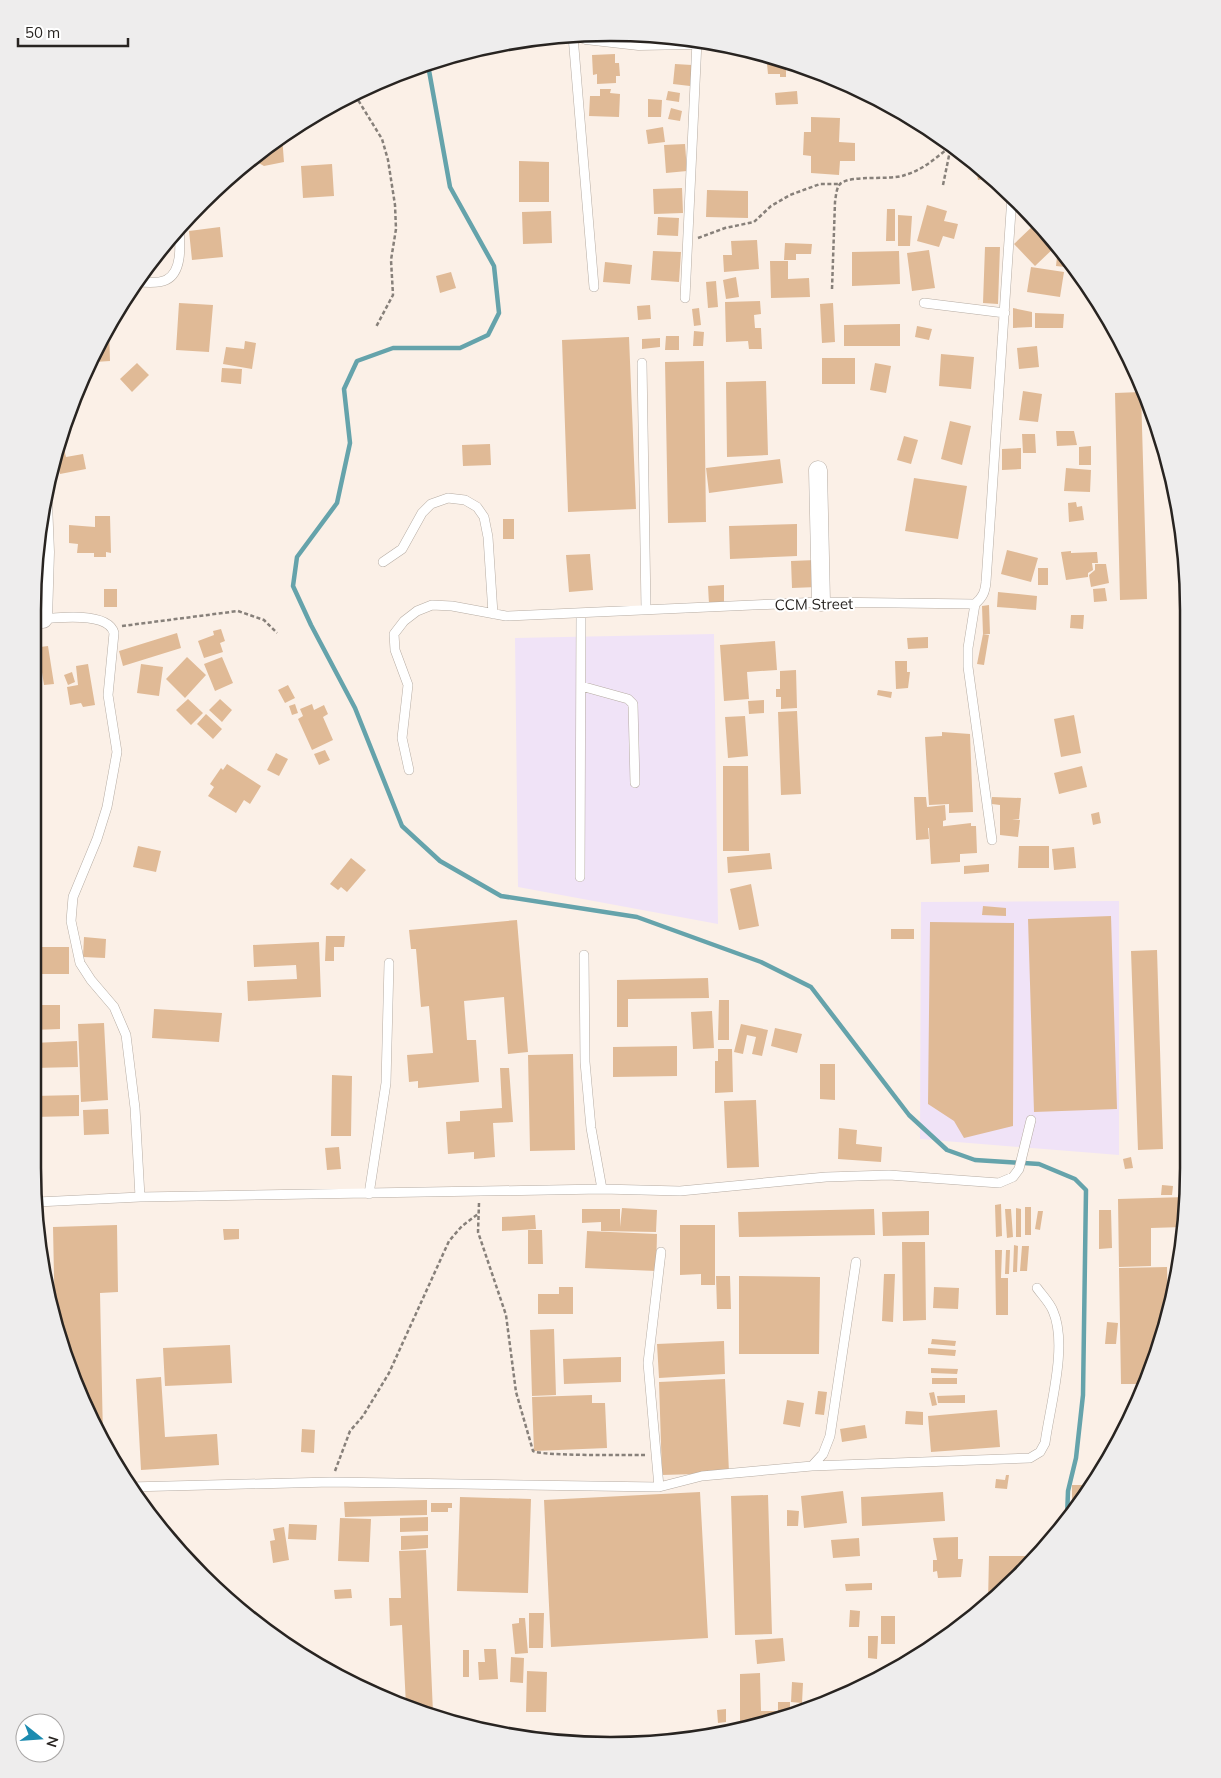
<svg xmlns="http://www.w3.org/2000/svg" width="1221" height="1778" font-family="Mulish,sans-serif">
<rect width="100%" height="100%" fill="#fbf0e7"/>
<path fill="#f0e3f7" d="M714,634L718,924L518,887L515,638Z
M1119,901V1155L920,1139L921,902Z"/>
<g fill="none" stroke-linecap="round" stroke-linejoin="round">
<path stroke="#65a3ab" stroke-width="4.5" d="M428,65L450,187L494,266L499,313L488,335L460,348H393L357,361L344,389L350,443L337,503L297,557L293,586L311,625L355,708L402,826L440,861L501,896L637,917L761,962L811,987L909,1115L947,1150L975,1160L1039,1164L1075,1179L1086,1190L1083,1395L1076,1458L1068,1491L1067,1518"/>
</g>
<path fill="#e0ba96" d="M615,54V63H619L620,76H616V83L597,84V74L593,75L592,55Z
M786,63V77H780V74H768L767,64Z
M675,64L692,65L690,86L673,84Z
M600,89H611L610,93L620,94L619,117L589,116L590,96H600Z
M668,91L680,93L679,102L666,100Z
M797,91L798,104L776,105L775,93Z
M648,99L662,100L661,117H648Z
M671,108L682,111L680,121L668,119Z
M811,117L840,118L839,142L855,143V161H840L839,175L811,173V156L803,155L804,132H811Z
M663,127L665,142L648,144L646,130Z
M282,136L284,162L264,166L255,161L249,163Z
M685,144L687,171L666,173L664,145Z
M519,161L549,162V202H519Z
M332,164L334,196L303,198L301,166Z
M978,168L982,171L990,178L978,180L976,169Z
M682,188L683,213L654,214L653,189Z
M707,190L748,191V218L706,217Z
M927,205L947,211L944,221L958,224L954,239L943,236L939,247L917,241Z
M887,209H895V241H886Z
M551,211L552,243L523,244L522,212Z
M898,215L912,216L910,246H898Z
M658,217L679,218L678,236L657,235Z
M1037,222L1057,245L1035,266L1014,244Z
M220,227L223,257L192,260L189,231Z
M757,240L759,269L724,272L723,255H732L731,241Z
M785,243L812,244L811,254H796V260H784Z
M985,247H1000L998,304L983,303Z
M1058,248L1069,259L1075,268L1056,266Z
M929,250L935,288L912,291L907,253Z
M653,251L681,252L679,282L651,280Z
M899,251L900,284L852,286V252Z
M770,261H788V279L809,278L810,297L771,298Z
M605,262L632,265L630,284L603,282Z
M1031,267L1064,272L1060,297L1027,292Z
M451,272L456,288L440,293L436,276Z
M736,277L739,297L726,299L723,280Z
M716,281L718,307L708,308L706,282Z
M760,301L761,314L754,315L755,328H761L762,349H749L748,341L726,342L725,302Z
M179,303L213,305L209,352L176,350Z
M833,303L835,342L822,343L820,304Z
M650,305L651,319L638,320L637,306Z
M699,308L701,325L694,326L692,309Z
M1013,308L1032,312V327L1013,328Z
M1035,313L1064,314L1063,328H1035Z
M900,324V346H844V325Z
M917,326L932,329L929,340L915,337Z
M109,328L110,361L95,362L94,351Z
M694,331L704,332L703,346H693Z
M666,336H679V350H665Z
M629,337L636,509L568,512L562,340Z
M660,338V347L642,349V339Z
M245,341L256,343L252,369L223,364L226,347L244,349Z
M1037,346L1039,367L1019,369L1017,348Z
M941,354L974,357L971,389L939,386Z
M822,358H855V384H822Z
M704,361L706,522L668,523L665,362Z
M137,363L149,375L132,392L120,379Z
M875,363L891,366L886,393L870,390Z
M222,368L242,369L241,384L221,382Z
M766,381L768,455L727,457L726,382Z
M1023,391L1042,394L1038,422L1019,420Z
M1141,392L1147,599L1120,600L1115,393Z
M950,421L971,426L962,465L941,459Z
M1056,431H1074L1077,445L1057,446Z
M1022,434H1035L1036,453H1023Z
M904,436L918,440L911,464L897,460Z
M490,444L491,465L463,466L462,445Z
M1091,446V465H1079V447Z
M1021,448V469L1002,470V449Z
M64,449L66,457L83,454L86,469L60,474L58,465H55L60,450Z
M780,459L783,483L709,493L706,468Z
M1066,468L1091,470L1090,492L1064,491Z
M914,478L967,486L958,539L905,531Z
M1076,502L1077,507L1082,506L1084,520L1069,522L1068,503Z
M95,516H110L111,553L106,552V557H94V553H77L78,544L69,543V525L95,527Z
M503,519H514V539H503Z
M797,524V556L730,559L729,526Z
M1007,550L1038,558L1031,582L1001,574Z
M1071,551V553L1097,552L1098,563H1092L1093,570L1088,573V577L1066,580L1061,552Z
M590,554L593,590L569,592L566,555Z
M816,560L817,587L792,588L791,561Z
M1095,564H1106L1109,583L1091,587L1089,575L1095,570Z
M1038,568H1048V585H1038Z
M724,585V604H709L708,586Z
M1105,588L1107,601L1094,602L1093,589Z
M104,589H117V607H104Z
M998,592L1037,596L1036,610L997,607Z
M989,605L990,634H983L982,606Z
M1071,615H1084L1083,629L1070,628Z
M221,629L225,641L220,643L223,652L204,658L198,641L214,635L213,631Z
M177,633L181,648L123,666L119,651Z
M983,634L989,635L984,665L977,664Z
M928,637V648L908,649L907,638Z
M775,641L777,670L747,672L749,699L724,701L720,645Z
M48,646L54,684L44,685L41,666L33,667V648Z
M187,657L206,675L185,698L166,679Z
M222,657L233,683L215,691L204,664Z
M895,661H907V672H910L908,688L896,689Z
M88,664L95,705L83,707L81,703L70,705L67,687L78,685L76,666Z
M141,664L163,667L159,696L137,693Z
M796,670L797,708L781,709V697H776V689H780V671Z
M72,672L75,682L68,685L64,675Z
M288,685L295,698L285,703L278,690Z
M878,690L892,692L891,698L877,695Z
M188,699L203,713L191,725L176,710Z
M220,699L232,710L222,722L209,710Z
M764,700V713L749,714L748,701Z
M295,704L298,713L292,715L289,706Z
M312,704L314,710L324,705L328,714L323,717L333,740L312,750L298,719L303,716L300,709Z
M797,711L801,794L781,795L778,712Z
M206,714L222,729L213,739L197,724Z
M1074,715L1081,753L1061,757L1054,719Z
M745,716L748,756L728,758L725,717Z
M942,732L970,734L973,812L949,813V804L929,805L925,737L942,736Z
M325,750L330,760L319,765L314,754Z
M276,753L288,759L279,776L267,770Z
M227,764L261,786L250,804L244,800L236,813L208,796L214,787L210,784L221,768L223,770Z
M723,766H748L749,851H723Z
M1082,766L1087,787L1059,794L1054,773Z
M914,797H926L927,807L945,805L946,820L943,821V827L924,828H928L929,839L916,840Z
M992,797L1021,798L1019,819H1012L1020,820L1018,837L1000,835V805L992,804Z
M1099,812L1101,823L1093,825L1091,814Z
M971,823V826H976L977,853L960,854V862L931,864L929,828Z
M35,843L42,861L33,864V844Z
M138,846L161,851L156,872L133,867Z
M1019,846H1049V868H1018Z
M1074,847L1076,868L1054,870L1052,849Z
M770,853L772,869L728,873L727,857Z
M351,858L366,870L347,892L341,887L338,890L330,884Z
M989,864V872L964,874V866Z
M751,884L759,926L739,930L730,889Z
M983,906L1006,908V916L982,915Z
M1111,916L1117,1109L1034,1112L1028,919Z
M517,920L528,1052L508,1054L504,997L464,1001L467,1040H476L479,1082L418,1088V1081L409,1082L407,1055L433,1053L429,1006L421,1007L416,949H411L409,930Z
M930,922L1014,923L1013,1126L964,1138L954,1121L928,1104Z
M891,929H914V939H891Z
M326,936H345L344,947H334V961H325Z
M84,937L106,939L105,958L83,957Z
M319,942L321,997L248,1001L247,981L297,979L296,965L254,967L253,945Z
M34,947H69V974H34Z
M1157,950L1163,1149L1138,1150L1131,951Z
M708,978L709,998L628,999V1027H617V980Z
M719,1000H729V1040H718Z
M33,1005H60V1029L33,1030Z
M154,1009L222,1013L219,1042L152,1038Z
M712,1011L714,1048L693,1049L691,1012Z
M104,1023L108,1100L81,1102L78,1024Z
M741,1024L768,1030L762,1056L752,1054L756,1037L747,1035L743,1054L734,1052Z
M775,1028L802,1034L797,1053L771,1046Z
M77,1041L78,1067L33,1068V1043Z
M677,1046V1076L613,1077V1047Z
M718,1049H732L733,1092L715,1093V1061H718Z
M573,1054L575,1150L530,1151L528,1055Z
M820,1064H835V1100L820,1099Z
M500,1068H509L513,1122L493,1123L495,1157L474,1159V1152L448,1154L446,1122L460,1121V1111L502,1108Z
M332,1075L352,1076L351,1136H331Z
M79,1095V1116L33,1117V1096Z
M756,1100L759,1167L727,1168L724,1101Z
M108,1109L109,1134L84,1135L83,1110Z
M839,1128L857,1130L856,1144L882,1147L881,1162L838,1159Z
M339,1147L341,1169L327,1170L325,1148Z
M1131,1157L1133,1168L1125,1169L1123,1159Z
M1162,1185L1173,1186L1172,1195H1161Z
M1186,1197L1183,1227L1151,1228V1266L1119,1267L1118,1199Z
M1001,1204L1002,1236L996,1237L995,1205Z
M1025,1207H1031V1235H1025Z
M622,1208L657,1210L656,1232L601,1231V1222L582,1223V1209H620V1227Z
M1016,1208L1021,1209V1237H1016Z
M874,1209L875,1235L739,1237L738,1212Z
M1005,1209H1011L1013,1237L1007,1238Z
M1099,1210H1111L1112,1248L1099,1249Z
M929,1211V1235L883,1236L882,1212Z
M1038,1211H1043L1040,1230L1035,1229Z
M535,1215L536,1229L502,1231V1217Z
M117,1225L118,1292L100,1293L103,1438L77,1389L55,1326L53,1227Z
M680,1225H715V1285H701V1274L680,1275Z
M223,1229H239V1239L224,1240Z
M528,1230H542L543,1264H528Z
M587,1231L657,1234L656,1271L585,1268Z
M902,1242H925L926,1320L903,1321Z
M1014,1245L1018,1246L1017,1272H1013Z
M1022,1246H1029L1027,1271H1020Z
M995,1250H1002L1001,1278H1008V1315H996Z
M1006,1250H1010L1009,1274H1005Z
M1167,1267L1168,1312L1146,1384H1121L1119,1268Z
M884,1274H895L893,1322L882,1321Z
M716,1276H730L731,1309H717Z
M739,1276L820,1277L819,1354H739Z
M559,1287H573V1314H538V1294H559Z
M934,1287L959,1288L958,1309L933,1308Z
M1107,1322L1118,1323L1116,1344H1105Z
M554,1329L556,1395L532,1396L530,1330Z
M932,1339L956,1341L955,1346L931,1344Z
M724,1341L725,1374L659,1378L657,1344Z
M230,1345L232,1383L165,1386L163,1348Z
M928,1348L956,1350L955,1356L928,1354Z
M621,1357V1382L564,1384L563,1359Z
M931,1368L958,1369L957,1374L931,1373Z
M161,1377L165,1437L217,1434L219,1465L141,1470L136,1379Z
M932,1378H957V1384H932Z
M725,1379L729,1473L662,1475L659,1382Z
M818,1391L827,1392L824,1415L815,1414Z
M934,1392L937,1405L932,1406L929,1393Z
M592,1395V1403H605L607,1448L534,1451L532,1397Z
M965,1395V1403H938L937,1396Z
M787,1400L804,1403L800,1427L783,1424Z
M997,1410L1000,1447L931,1452L928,1416Z
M906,1411L923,1412V1425L905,1424Z
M865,1425L867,1438L842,1442L840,1429Z
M302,1429L315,1430L314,1453L301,1452Z
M1006,1475H1009L1007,1489L995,1488L996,1479L1005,1480Z
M1072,1485H1093L1072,1512Z
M843,1491L847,1523L804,1528L801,1496Z
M700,1492L708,1638L551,1647L544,1500Z
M943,1492L945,1521L862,1526L861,1497Z
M768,1495L772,1634L735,1635L731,1496Z
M460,1497L531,1499L528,1593L457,1591Z
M427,1500V1515L345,1517L344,1502Z
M431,1503H452V1508H448V1512H431Z
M787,1510L799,1511L798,1526H787Z
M428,1517V1531L400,1532V1518Z
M340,1518L371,1519L369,1562L338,1561Z
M289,1524L317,1525L316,1540L288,1539Z
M284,1527L289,1560L273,1563L270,1541L275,1540L273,1529Z
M428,1535V1548L401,1550V1536Z
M958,1537V1559H963L961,1577L938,1578L937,1571L933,1572V1560H937L933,1538Z
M859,1538L860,1556L833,1558L831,1540Z
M426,1550L433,1713L406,1706L402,1625L390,1626L389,1598H401L399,1551Z
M989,1556H1036L1019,1576L988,1602Z
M872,1583V1590L846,1591L845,1584Z
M351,1589L352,1598L335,1599L334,1590Z
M850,1610L860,1611L859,1627H849Z
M529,1613H544L543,1648H529Z
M881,1616H895V1644H881Z
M519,1618H525L528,1653L515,1654L512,1624L519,1623Z
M868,1636H878L877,1659L868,1658Z
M783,1638L785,1661L757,1664L755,1640Z
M484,1649H496L498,1679L479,1680L478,1662H485Z
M463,1650H469V1677H463Z
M511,1657L524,1658L523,1683L510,1682Z
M527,1671L547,1672L546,1712H526Z
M760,1673L761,1711H778V1702H790V1712L740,1729V1674Z
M792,1682L803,1683L802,1703L791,1702Z
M726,1709V1722L718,1723L717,1710Z"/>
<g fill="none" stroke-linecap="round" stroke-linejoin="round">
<g stroke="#b6aca3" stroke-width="10">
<path id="service" d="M573,36L594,287
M137,282C146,282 158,284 166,280C183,272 180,243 179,228
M685,298L697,41
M924,303L1005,313
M642,363L646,609
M383,562L402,549L422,513L431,504L448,498L465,500L477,507L484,517L488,537L493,614
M975,604L968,648V667L992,840
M33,620C51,618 108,610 114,633L108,695L117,752L107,807L97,839L73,897L71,921L80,963L91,980L114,1007L126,1035L135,1108L140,1197
M581,686L628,699L633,704L635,783
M409,770L402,738L408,685L395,650L394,634L404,621L417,611L432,605L452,606L506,616L821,602L975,604C983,597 985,592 986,582L1012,196
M580,877L581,613
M584,955L585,1062L591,1128L602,1189
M369,1194L386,1083L389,963
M37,1202L140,1197L602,1189L680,1191L826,1177L889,1175L999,1183L1013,1177L1019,1169L1031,1120
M812,1466L1030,1458L1040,1452L1045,1443C1050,1406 1068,1345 1053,1311C1050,1303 1042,1295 1037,1288
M129,1487L331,1482L659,1487L702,1476L812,1466L823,1454L830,1436L856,1262
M659,1487L648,1363L661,1252"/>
</g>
<g stroke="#b6aca3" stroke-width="19">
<path id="minor" d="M586,35L639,41L691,40
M818,470L821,602
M43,619L45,552L43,503"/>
</g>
<path stroke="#87807a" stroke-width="2.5" stroke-dasharray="4 2.5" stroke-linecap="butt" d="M355,95L382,139L388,160L395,205L396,229L391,260L393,295L376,327
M943,185L951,146
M698,238L725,228L754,222L771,206L790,195L820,184H840
M832,289L835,202C836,196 836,189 840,184C851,174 890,181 905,175C923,170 937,157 951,146
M122,626L238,611L264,620L277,633
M479,1203L478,1232L506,1315L516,1392L533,1451C540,1456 629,1455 645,1455
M335,1471L350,1431L363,1416L389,1373L449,1241L462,1226L478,1214"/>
<use href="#service" stroke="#fff" stroke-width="9"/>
<use href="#minor" stroke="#fff" stroke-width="18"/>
</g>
<g text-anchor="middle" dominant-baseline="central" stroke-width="4" stroke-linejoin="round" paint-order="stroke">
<g font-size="15" fill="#282421" stroke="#fff">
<text transform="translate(814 604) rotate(-1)">CCM Street</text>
</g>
</g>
<path d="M0 0H1221V1778H0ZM610 41H611A569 569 0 0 1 1180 610V1168A569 569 0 0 1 611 1737H610A569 569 0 0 1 41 1168V610A569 569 0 0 1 610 41Z" fill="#eeeded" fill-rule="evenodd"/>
<path fill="none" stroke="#282421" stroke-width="2.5" d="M610 41H611A569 569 0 0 1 1180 610V1168A569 569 0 0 1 611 1737H610A569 569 0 0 1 41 1168V610A569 569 0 0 1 610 41Z"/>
<g transform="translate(40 1738) rotate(107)"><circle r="24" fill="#ffffff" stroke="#a9a7a6"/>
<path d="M0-4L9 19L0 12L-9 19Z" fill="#1b8bb0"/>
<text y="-8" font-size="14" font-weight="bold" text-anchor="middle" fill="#282421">N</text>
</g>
<path d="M18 38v8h110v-8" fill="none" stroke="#282421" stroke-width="2.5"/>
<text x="25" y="38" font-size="15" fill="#282421" stroke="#ffffff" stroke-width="4" paint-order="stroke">50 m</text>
</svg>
